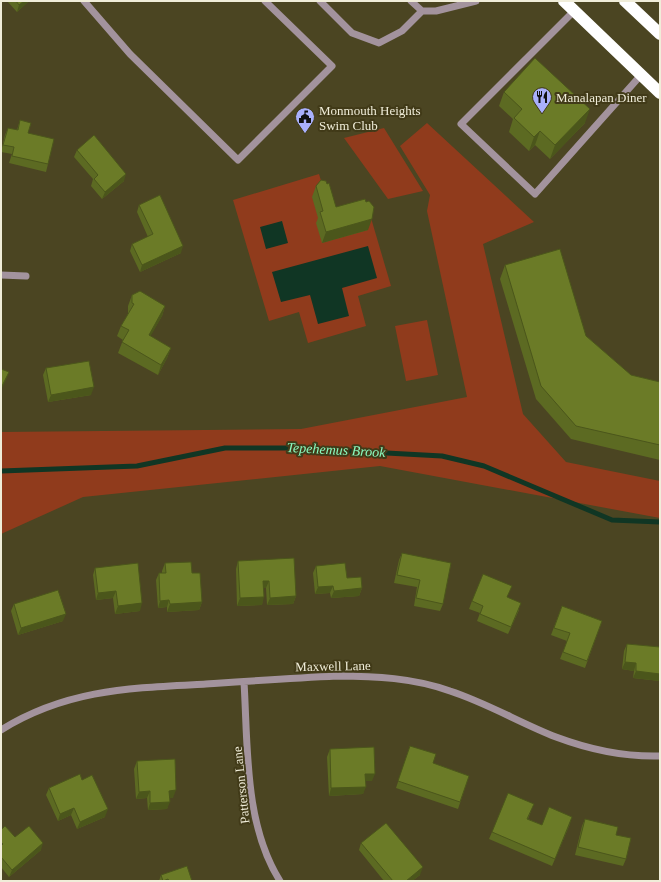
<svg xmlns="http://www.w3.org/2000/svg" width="661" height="882" font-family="Georgia,serif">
<rect width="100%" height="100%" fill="#4b4522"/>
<path fill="#903b1c" d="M427,123L534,222L483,244L523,414L566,462L660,481V518L380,466L83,497L1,534V432L301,429L467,397L427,211L430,195L400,146Z
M384,128L423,191L388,199L344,138Z
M319,174L332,217L371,218L391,286L358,296L366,326L308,343L299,312L269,321L233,200Z
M427,320L438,375L406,381L395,326Z"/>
<path fill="#103624" d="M282,221L288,243L266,249L260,227Z
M368,246L377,278L342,288L349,316L318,324L310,295L281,302L272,272Z"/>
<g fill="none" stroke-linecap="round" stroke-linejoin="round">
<path stroke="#103624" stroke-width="5" d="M1,471L137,466L225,448H294L442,456L484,466L612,520L660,522"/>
<path stroke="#a3939d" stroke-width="7" d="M84,1L130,54L238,160L332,66L265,1
M320,1L352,33L379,43L402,31L422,11
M411,1L422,11H436L476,1
M574,11L461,124L535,194L641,75
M1,275L26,276
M244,682C248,747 244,824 280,881
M1,730C67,689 131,688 206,684C250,681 293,678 337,676C375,676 414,678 450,691C487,703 520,723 556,737C588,749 625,757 660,756"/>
<path stroke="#fff" stroke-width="12" d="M564,1L660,93
M625,1L660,34"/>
</g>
<path fill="#5c6a22" d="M7,1H29L17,12Z
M504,92L585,123L550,159L535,145L529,151L509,132L513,119L499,106Z
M20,120L48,164L46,172L9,163L12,154L1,152L5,135L8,128L17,130Z
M77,150L124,181L102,199L91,186L93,179L74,157Z
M316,186L336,207L366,202L368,230L322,243L316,223L318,218L312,197Z
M139,205L181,253L140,272L130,251L132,244L148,237L137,212Z
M505,265L631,375L660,382V460L571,439L536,399L500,279Z
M132,295L165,306L162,316L150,336L171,348L167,358L158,375L118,353L123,340L117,336L121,326L128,314V306Z
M46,368L91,395L48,402L43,375Z
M402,553L443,604L440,611L414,606L417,587L394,583L399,560Z
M238,561L296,596L293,604L267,605L266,588H264L262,605L237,606L236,569Z
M165,563L192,573L202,602L199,610L167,612V607L158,608L156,580L159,573H162V571Z
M316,566L347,578L362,588L359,596L331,598L330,593L315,594L313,573Z
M95,568L140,611L115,614L113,598L96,600L93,575Z
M508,597L519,610L508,634L477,621L480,613L469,609L472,601Z
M14,604L63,621L18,635L11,611Z
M562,606L602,621L585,668L560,659L567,641L551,635Z
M627,644L660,647V681L633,678L634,671L622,669L624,651Z
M410,746L433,763L469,776L458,809L396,788Z
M330,749L372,781H366L363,794L329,796L327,757Z
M137,761L173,798H170L167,809L148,810L147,798L136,799L134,769Z
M82,780L105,817L77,829L71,815L58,821L46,795L49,788Z
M531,811L528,819L542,825L570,824L552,866L489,839L492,832Z
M585,819L616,835L626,859L623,866L575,855L582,826Z
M1,830L41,850L9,877L1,867Z
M361,843L420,875L412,881H384L359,850Z
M161,875L192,881H159Z"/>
<path fill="#4b561b" d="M24,1H29L17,12L19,5Z
M590,109L585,123L550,159L555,145Z
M540,131L535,145L529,151L534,137Z
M126,174L124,181L102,199L105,192Z
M372,219L368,230L322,243L326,232Z
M183,246L181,253L140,272L142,265Z
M165,306L162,316L145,346L149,335Z
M171,348L167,358L158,375L161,365Z
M9,372L6,380L1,390V388Z
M94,387L91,395L48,402L51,395Z
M263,581H269L266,588H261Z
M333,586L330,593L315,594L318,587Z
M362,588L359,596L331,598L334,591Z
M116,591L113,598L96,600L98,593Z
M296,596L293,604L267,605L270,598Z
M264,597L262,605L237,606L240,598Z
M169,600L167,607L158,608L160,601Z
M202,602L199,610L167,612L170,604Z
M142,603L140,611L115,614L118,606Z
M66,614L63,621L18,635L21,628Z
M625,662L636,663L634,671L622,669Z
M636,671L660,674V681L633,678Z
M365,774H375L372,781H363Z
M366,787L363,794L329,796L331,788Z
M176,790L173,798H167L169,791Z
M150,791L147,798L136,799L139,792Z
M170,802L167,809L148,810L150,803Z
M74,808L71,815L58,821L60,814Z
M108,809L105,817L77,829L80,822Z
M572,817L570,824L552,866L555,859Z
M43,843L41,850L9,877L12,870Z
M423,867L420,875L412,881H406Z"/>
<path fill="#6b7b27" stroke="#4b561b" d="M16,1H24L19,5Z
M535,58L590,109L555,145L540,131L534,137L514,118L522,109L504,92Z
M20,120L31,123L28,133L54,139L48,164L12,156L14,147L3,145L8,128L18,130Z
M94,135L126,174L105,192L94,179L98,175L77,150Z
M321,180L326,181L327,184L329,183L336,207L365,199L366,202L369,201L374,207L372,219L326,232L320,212L323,211L316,186Z
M160,195L183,246L142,265L132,244L153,234L139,205Z
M560,249L586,336L631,375L660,382V445L576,426L541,386L505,265Z
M140,291L165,306L149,335L171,348L161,365L122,342L129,330L121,326L134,304L132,303V295Z
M89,361L94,387L51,395L46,368Z
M1,369L9,372L1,388Z
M402,553L451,563L443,604L416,598L420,580L397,575Z
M294,558L296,596L270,598L269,581H263L264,597L240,598L238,561Z
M191,562L192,573H200L202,602L170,604L169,600L160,601L159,573H166L165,563Z
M138,563L142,603L118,606L116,591L98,593L95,568Z
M345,563L347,578L361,577L362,588L334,591L333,586L318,587L316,566Z
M483,574L512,586L507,597L521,603L511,627L480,614L483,606L472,601Z
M58,590L66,614L21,628L14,604Z
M562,606L602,621L587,661L563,652L570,633L554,628Z
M627,644L660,647V674L636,671V663L625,662Z
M410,746L436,754L433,763L469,776L460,802L398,781Z
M374,747L375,774H365L366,787L331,788L330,749Z
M175,759L176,790L169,791L170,802L150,803V791L139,792L137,761Z
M80,774L82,780L92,775L108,809L80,822L74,808L60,814L49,788Z
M508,793L534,804L527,819L542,825L549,807L572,817L555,859L492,832Z
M585,819L618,827L616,835L631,838L626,859L578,847Z
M386,823L423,867L406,881H393L361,843Z
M5,826L15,837L29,826L43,843L12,870L1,857V846L3,844L1,842V830Z
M187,866L192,881H169L168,879L163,881L161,875Z"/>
<defs>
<g id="restaurant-pin" transform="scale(1)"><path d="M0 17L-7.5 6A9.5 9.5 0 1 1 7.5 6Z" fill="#a9b0fc" stroke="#413a18"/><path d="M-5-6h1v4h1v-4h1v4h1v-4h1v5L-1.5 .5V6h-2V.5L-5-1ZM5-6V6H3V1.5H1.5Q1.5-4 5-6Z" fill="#111"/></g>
<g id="civic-pin" transform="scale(1)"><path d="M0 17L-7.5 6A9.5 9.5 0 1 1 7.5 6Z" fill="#a9b0fc" stroke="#413a18"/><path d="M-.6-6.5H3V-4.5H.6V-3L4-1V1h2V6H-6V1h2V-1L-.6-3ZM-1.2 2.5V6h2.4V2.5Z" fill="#111"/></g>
</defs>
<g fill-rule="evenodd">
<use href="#restaurant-pin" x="542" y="97"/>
<use href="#civic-pin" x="305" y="117"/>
</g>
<g text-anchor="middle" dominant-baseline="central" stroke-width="4" stroke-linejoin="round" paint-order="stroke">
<g font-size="13" fill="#f0edd9" stroke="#413a18" text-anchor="start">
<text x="556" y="97">Manalapan Diner</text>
<text x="319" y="110">Monmouth Heights<tspan x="319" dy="15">Swim Club</tspan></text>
</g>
<g font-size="13" fill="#f0edd9" stroke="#413a18">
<text transform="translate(333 666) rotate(-1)">Maxwell Lane</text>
<text transform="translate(241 785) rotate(-96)">Patterson Lane</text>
</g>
<g font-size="14" font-style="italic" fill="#8afabf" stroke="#413a18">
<text transform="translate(336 450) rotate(3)">Tepehemus Brook</text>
</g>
</g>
<rect width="661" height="882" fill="none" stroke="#f0edd9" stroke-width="4"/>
</svg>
